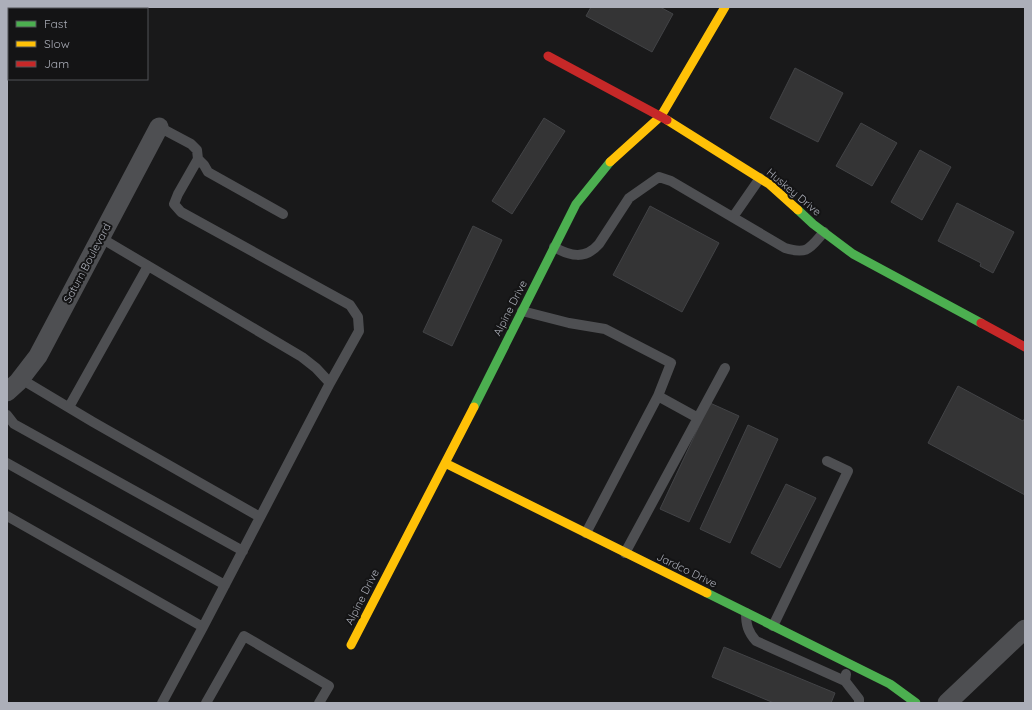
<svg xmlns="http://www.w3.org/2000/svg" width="1032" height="710" font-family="Quicksand,sans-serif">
<rect width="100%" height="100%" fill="#19191a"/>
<path fill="#343435" stroke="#424346" d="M591,7H660L673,14L652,52L586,16Z
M795,68L843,93L818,142L770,118Z
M544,118L565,131L512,214L492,201Z
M861,123L897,143L872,186L836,166Z
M920,150L951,167L922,220L891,202Z
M957,203L1014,232L993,273L980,266L981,263L938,241Z
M650,206L719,243L682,312L613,275Z
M473,226L502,240L452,346L423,332Z
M958,386L1023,421L1025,418V495L928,443Z
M710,403L739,416L689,522L660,509Z
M748,425L778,439L730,543L700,529Z
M786,484L816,498L780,568L751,553Z
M724,647L835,693L831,703H774L712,677Z"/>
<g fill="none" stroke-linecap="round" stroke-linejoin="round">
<path stroke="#4e4f52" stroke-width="10" d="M159,127L191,144L197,150L198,159L178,194L174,204L181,212L350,305L358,317L359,331L330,383
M198,159L204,165L208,172L283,214
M733,217L760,178
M101,238L302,357L316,368L330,383L203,627L162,703
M554,247C570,256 585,260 599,244L629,198L659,177L671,181L785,248C808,255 810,248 824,232
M522,311L569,323L605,329L671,363L658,396
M21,379L93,422L260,517
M69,407L148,266
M7,415L14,424L243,551
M7,463L225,585
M7,516L203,627
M586,533L658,396L698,418
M625,553L725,368
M746,613C746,625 748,632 756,641L845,681
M773,626L848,471L827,461
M846,674L845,681L859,699V703
M206,703L244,636L329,686L319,703"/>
<path stroke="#4e4f52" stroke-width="19" d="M7,392L18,382L38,356L159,127
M947,703L1025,629"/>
<path stroke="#4caf50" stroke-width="9" d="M798,210L813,224L853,254L981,323
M474,407L576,204L610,162
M707,593L890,684L916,703"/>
<path stroke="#ffc107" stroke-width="9" d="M667,120L769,184L798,210
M610,162L661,116L725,7
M445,463L707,593
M351,645L474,407"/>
<path stroke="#c62828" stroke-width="9" d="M548,56L667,120
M981,323L1025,347"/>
</g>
<g text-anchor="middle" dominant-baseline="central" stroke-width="4" stroke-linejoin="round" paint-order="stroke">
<g font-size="11" fill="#acafb9" stroke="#141415">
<text transform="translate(794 192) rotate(40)">Huskey Drive</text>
<text transform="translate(87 263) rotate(-62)">Saturn Boulevard</text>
<text transform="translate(510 308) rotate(-63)">Alpine Drive</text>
<text transform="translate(687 570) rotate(26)">Jardco Drive</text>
<text transform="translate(362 597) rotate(-63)">Alpine Drive</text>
</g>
</g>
<rect width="1032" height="710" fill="none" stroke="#acafb9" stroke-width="16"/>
<rect x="8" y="8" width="140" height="72" fill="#141415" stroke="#515257"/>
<rect x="16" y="21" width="20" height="6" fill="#4caf50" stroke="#515257"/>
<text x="44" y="28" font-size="12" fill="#acafb9">Fast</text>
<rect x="16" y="41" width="20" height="6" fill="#ffc107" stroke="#515257"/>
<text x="44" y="48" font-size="12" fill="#acafb9">Slow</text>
<rect x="16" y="61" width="20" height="6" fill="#c62828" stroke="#515257"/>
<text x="44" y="68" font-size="12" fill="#acafb9">Jam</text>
</svg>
